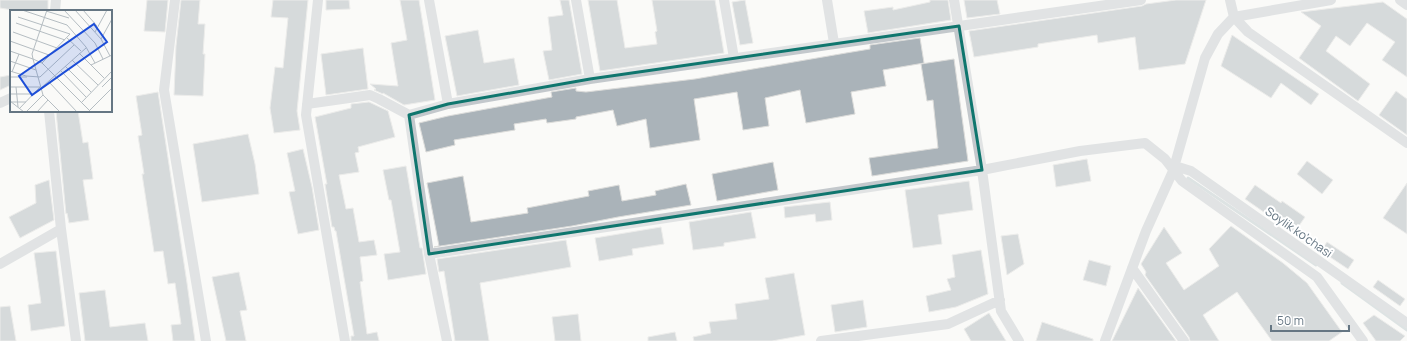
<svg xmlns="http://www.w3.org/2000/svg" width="1407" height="341" font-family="Manrope,sans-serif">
<rect width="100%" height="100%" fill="#fafaf8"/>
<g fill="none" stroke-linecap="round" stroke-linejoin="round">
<path stroke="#bbc7cb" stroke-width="3" d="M1188,178L1316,265
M1342,283L1407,330"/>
</g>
<path fill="#aab3b9" stroke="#dcdcda" d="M0,0H48V11H19L0,8Z
M147,0H168L165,32L144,31Z
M181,0H200L198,24H205L203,54H205L203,96L174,95L176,46Z
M273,0H308L297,111L300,130L274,133L270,108L275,67L283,68L288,18L271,17Z
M326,0H349L350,9L326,10Z
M400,0H419L435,100L404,105L383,93V94L374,90L376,89L370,84L398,86L391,43L407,40Z
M560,0H569L582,74L549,80L543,51L552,50L548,17L563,15Z
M588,0H617L625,48L657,44L655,32L657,31L652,0H715L724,53L600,71Z
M745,0L753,43L740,45L732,2Z
M930,0H948L951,20L868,33L864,11L893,7V10L930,2Z
M964,0H997L1000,14L967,18Z
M1176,0H1206L1185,64L1139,70L1135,37L1098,43L1097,35L1038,44V47L974,57L969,31L1142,6L1146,4Z
M1383,2L1407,19V77L1382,60L1395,42L1367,23L1350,46L1336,36L1326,51L1370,84L1358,101L1299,58L1321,26L1301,12Z
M478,30L484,63L514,58L519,85L457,96L445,36Z
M1232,35L1319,94L1311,105L1281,83L1271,98L1221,66Z
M920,38L924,63L883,70L886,86L851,92L855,114L806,123L800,90L765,98L769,126L743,130L737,92L694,99L700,140L650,148L646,119L617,126L613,110L576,117V119L547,123L546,119L514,124L515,130L454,140L455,145L426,152L419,123L448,116L552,97L551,92L576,88V91L586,92L695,79L846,53L870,49V45Z
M363,48L368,89L326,95L321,54Z
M954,59L968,161L872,176L869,158L938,148L933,100L927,101L921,64Z
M11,75V85L0,90V77Z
M1396,91L1407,99V135L1379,115Z
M158,92L187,283L195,341H173L171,325L181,324L175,283L168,284L163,251L154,252L142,174H144L138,136L142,135L136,96Z
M369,102L388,111L395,137L358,147L359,152L355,153L359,172L339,175L346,209L353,208L359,242L374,240L377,255L360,257L363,281L360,282L367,334L377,332L379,341H351V336H354L336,231H335L334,227H332L325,184H327L326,179L315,117L351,108V104Z
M56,111H78L83,143L88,142L93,179L83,180L89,220L69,223L67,213L66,214Z
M248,134L255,164L259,194L202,202L193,144Z
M303,149L312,187L319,230L298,234L289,192L295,191L287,153Z
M1087,159L1091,181L1056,187L1053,165Z
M1307,161L1333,180L1322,194L1297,174Z
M773,162L778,190L717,201L712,174Z
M406,166L420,248H422L426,274L388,280L384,254L400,252L391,200H389L383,170Z
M463,176L471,222L528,213L527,208L589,196L588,191L619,185L622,201L656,195L655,191L686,184L691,205L618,217L572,226L434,247L439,246L427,183Z
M49,180L54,220L20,238L9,217L36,203L35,185Z
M969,181L973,210L938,215L942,244L913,248L905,190Z
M1407,183V234L1383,218Z
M1255,185L1281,203L1282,201L1305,217L1294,233L1245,199Z
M830,202L832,220L816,222L815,214L785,218L784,207Z
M751,212L756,238L724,243V246L693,250L689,222Z
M1231,226L1283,263L1307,283L1342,332L1329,341H1272L1237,292L1203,315L1219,341H1190L1189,337L1145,275L1146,272L1141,264L1164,227L1182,253L1166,263L1184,290L1219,266L1209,249Z
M661,227L664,244L632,249L633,255L599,261L595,238Z
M1018,234L1024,264L1007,275L1001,236Z
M566,240L571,267L480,283L489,341H455L444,271L439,272L437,259Z
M1327,242L1354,260L1348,269L1321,251Z
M981,250L988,294L956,307L929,312L926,296L951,290L947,279L955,277L952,255Z
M56,251L65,326L31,331L28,305L41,303L34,253Z
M1089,260L1111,266L1106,286L1083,280Z
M239,272L247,310L240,311L246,341H226L212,277Z
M794,273L805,335L772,341H694L693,337L711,333L709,322L737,319L735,304L769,299L765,278Z
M1378,280L1405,299L1400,306L1373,287Z
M1138,288L1176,341H1112Z
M105,290L110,327L145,323L148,341H85L79,293Z
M863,300L867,327L835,332L831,305Z
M10,306L16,341H0V307Z
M989,313L1006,341H971L964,329Z
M578,314L581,341H555L552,317Z
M1374,315L1405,336L1400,341H1376L1363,323Z
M1042,322L1093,339V341H1036Z
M675,332L677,341H648V337Z"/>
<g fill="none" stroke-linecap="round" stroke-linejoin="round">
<path stroke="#c3c8cc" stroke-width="10" d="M175,0L164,90L206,341
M318,0L306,115L345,341
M429,0L448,104
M576,0L590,79
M724,0L734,58
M827,0L834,43
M954,0L982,170L1001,311L1019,341
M1230,0L1234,17L1248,32L1407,143
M1400,0L1407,5
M55,11L56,0
M0,103L11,98
M307,104L370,95L379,99L409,115L448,104L590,79L1141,0
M49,111L61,229L76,341
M409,115L429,254L447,341
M1175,166L1191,171L1407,323
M429,254L982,170L1080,151L1145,143L1165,159L1182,181L1317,277L1363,341
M0,264L61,229
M1132,268L1184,341
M821,341L948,324L1000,300
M1105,341L1146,231L1173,171L1205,58L1218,34L1234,17L1331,0"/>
</g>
<path d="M0 0H1407V341H0ZM959,26L982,170L429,254L409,115L448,104L590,79Z" fill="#fafaf8" fill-opacity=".55" fill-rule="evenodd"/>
<path fill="none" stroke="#0f766e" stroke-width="3" stroke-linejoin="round" d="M959,26L982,170L429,254L409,115L448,104L590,79Z"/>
<g text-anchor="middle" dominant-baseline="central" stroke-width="4" stroke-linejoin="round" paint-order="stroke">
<g font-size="12" fill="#657683" stroke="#fff">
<text transform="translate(1299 232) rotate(35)">Soylik ko'chasi</text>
</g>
</g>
<g transform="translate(10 10)">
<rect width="102" height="102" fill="#fafaf8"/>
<path fill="none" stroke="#b5bdc2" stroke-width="1" d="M12,0L57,15L76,37L85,53M37,0L22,44L23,49L32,53L81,102M54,0L85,33L93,49M65,0L91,29L100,46M73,0L87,16M36,1L59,8M8,7L60,24M6,13L55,30M3,22L47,38M85,22L97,0M57,28L71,41M91,29L102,9M0,31L39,45M0,41L23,49L33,85L50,102M69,43L94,68M62,50L88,75M0,51L26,60M32,53L60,24M81,55L102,45M55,56L81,82M0,61L16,66L30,67L64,35M51,61L76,87M2,62L9,44M0,67H17M39,72L67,102M0,77H30M6,77L8,97M92,77L102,67M31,78L76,38M0,84H23M0,91L14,102M1,92H16M71,93L102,61M9,99L30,77M16,102L33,85M27,102L38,90M78,102L102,78"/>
<path fill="#1d4ed8" fill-opacity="0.15" stroke="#1d4ed8" stroke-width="2" d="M84,14L97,32L22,85L9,66Z"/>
<rect width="102" height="102" fill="none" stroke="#657683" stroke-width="2"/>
</g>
<path d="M1271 325v6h78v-6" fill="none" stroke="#657683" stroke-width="2"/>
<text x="1277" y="325" font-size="12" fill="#657683" stroke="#ffffff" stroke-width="3" paint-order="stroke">50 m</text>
</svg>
